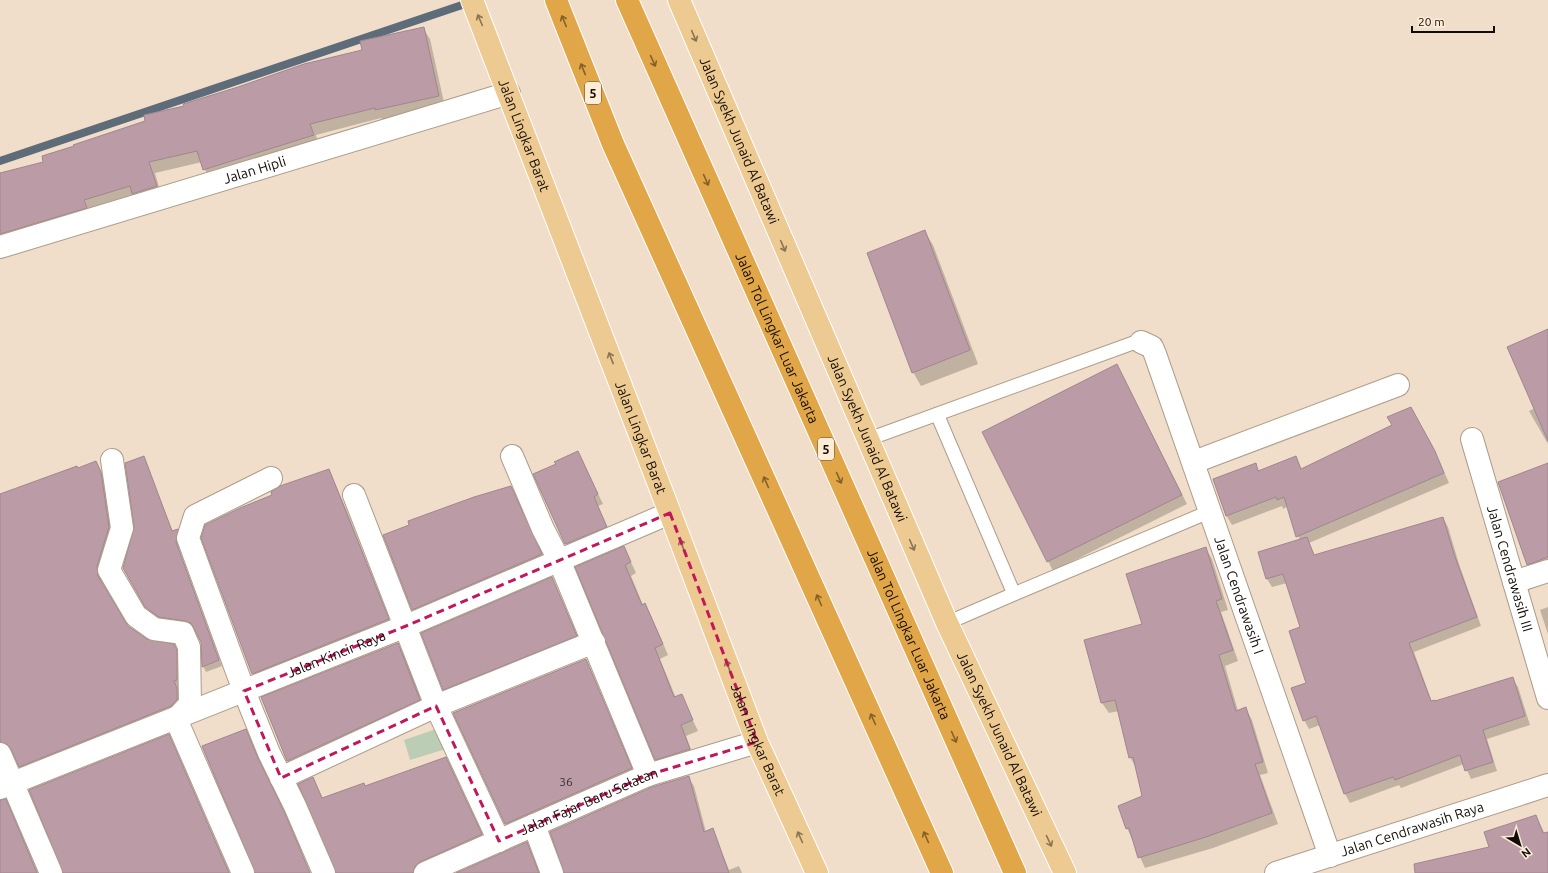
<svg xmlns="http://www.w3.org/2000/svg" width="1548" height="873" font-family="Ubuntu,sans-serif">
<rect width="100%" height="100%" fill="#f1deca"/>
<path fill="#bbcdb5" d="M442,727L449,748L410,760L404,740Z"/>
<path fill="#0003" d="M423,28L430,39L445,107L383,120L381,118L316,135L319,146L210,181L202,162L155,173L162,198L0,247V174L45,163L75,147L185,107L363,51Z
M925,232L933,245L978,364L921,386L913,372Z
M1548,330V444L1529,411L1535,408Z
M1117,365L1187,504L1053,571L984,433Z
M1416,418L1440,462L1449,483L1309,543L1315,556L1443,518L1448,527L1459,564L1481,626L1414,652L1432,702H1435L1512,678L1518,687L1530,725L1487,739L1497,771L1471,779L1464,764L1401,788L1399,785L1350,803L1345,794L1320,725L1309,729L1304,720L1307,683L1301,628L1287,583L1272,587L1267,579L1300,541L1288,506L1283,509L1282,506L1232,525L1226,515L1255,465L1260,472L1295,457L1302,470Z
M578,452L603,504L598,506L611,536L571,553L534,474L557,465Z
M144,458L173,532L177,530L180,535L179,549L222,666L206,672L203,666L202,642L195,629L189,626L163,622L150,613L124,568L135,527Z
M1548,464V572L1535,577L1528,564Z
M78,469L100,470L105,481L113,536L101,575L102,584L128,627L147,640L174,645L178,654L181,688L178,689L181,696V707L25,774L13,752L7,749L0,750V495Z
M329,470L347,511L392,627L258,681L253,673L273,496Z
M514,493L545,561L416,615L413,609Z
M624,547L636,573L631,576L643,605H645L651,616L668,655L660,659L676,698L681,695L698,731L686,736L695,760L662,770L656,759L577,568Z
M1206,549L1212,559L1228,610L1221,612L1238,661L1225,666L1238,711L1246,709L1252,720L1268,773L1260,775L1278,824L1213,848L1145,868L1127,828L1143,797L1136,768L1130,757L1119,711L1109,713L1102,703L1143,625Z
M552,578L580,643L448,696L444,689Z
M1548,607V634L1540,610Z
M398,644L404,655L426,711L294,772L288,761L263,698Z
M586,660L636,777L511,832L454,713Z
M245,730L250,738L310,873H256Z
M168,735L230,873H64Z
M450,766L486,842L420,873H337L313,778L323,799Z
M688,777L694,786L706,832L713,830L729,870L739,866L742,873H566Z
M0,801L10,808L38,873H0Z
M1536,816L1545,834L1548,833V873H1434L1490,848Z
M527,843L540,873H459Z"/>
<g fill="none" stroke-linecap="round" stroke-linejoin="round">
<path stroke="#5e6c79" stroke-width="8" d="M0,161L471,2"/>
</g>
<path fill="#bb9ba6" stroke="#a0868f" d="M424,27L439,96L375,110V108L310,124L314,135L203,170L197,151L149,162L157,186L132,194L130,186L84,200L87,208L0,234V173L43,162L42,156L74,146L73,145L145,121L144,115L184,106L183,104L238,87L304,64L362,50L360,41Z
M925,230L970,350L912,373L867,253Z
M1548,329V441L1507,347Z
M1117,364L1182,495L1047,562L982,432Z
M1411,407L1435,451L1444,473L1296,537L1284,497L1277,500L1276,497L1226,516L1213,479L1256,463L1258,471L1296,456L1301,469L1392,425L1387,417Z
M578,451L598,494L594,497L607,527L565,544L533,474L556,464L554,462Z
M144,456L172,531L178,529L176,542L219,660L202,667L201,642L191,623L185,621L159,617L145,607L123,568L134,527L125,463Z
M96,461L101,472L109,527L97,566L98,576L128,626L147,639L174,644L177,650V680L174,681L177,688V699L171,706L19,767L11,749L7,744L0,742V494L77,466L78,468Z
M1548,463V557L1527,565L1498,482Z
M329,469L389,619L252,674L201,538L205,525L240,508L272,495L271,492L280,486Z
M511,486L542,554L412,610L383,535L409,525L408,521L474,497Z
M1443,517L1454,554L1477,617L1409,643L1431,701L1435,700V701L1513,677L1525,716L1483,730L1493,762L1465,771L1460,755L1395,780L1393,777L1344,794L1316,716L1303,721L1291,688L1306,683L1289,631L1300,627L1283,574L1266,579L1258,552L1307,537L1314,555Z
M624,546L631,562L625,565L642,605L645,603L663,644L655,648L674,697L682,694L693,720L681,725L690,749L655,760L575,567Z
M1206,547L1222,599L1216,601L1233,650L1219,655L1236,711L1246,707L1263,762L1255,764L1272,813L1206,837L1138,858L1129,828L1126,829L1118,806L1142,796L1133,757L1129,758L1115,700L1101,703L1084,640L1142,624L1126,574Z
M552,577L577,636L443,690L421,633Z
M398,643L420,700L287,761L261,697Z
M586,659L632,768L505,824L453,713Z
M246,729L258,758L284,811L310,873H255L202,746Z
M169,734L229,873H63L29,790Z
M446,757L482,834L420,862L415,866L413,873H336L298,784L313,777L322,798L364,783L365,786Z
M689,776L704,832L713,828L729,873H564L550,832L652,787Z
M6,799L37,873H0V800Z
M1536,815L1543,833L1548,832V873H1415L1414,864L1489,847L1484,832Z
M527,842L539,873H456L504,852Z"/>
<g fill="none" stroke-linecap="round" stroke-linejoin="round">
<g stroke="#ad9c89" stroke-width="15">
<path id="service" d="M937,414L1014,594L1211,511
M866,440L1133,343L1141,342
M947,623L1014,594"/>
</g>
<g stroke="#ad9c89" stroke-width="24">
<g id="minor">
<path id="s1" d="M0,247L509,93"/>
<path id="s2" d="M1141,342L1152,347L1155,354L1330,856"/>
<path id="s3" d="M1472,439L1548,698"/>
<path d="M512,456L543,529L559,560L648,775"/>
<path d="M112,460L122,528L109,570L136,616L154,629L183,633L189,647L190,704L176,719L243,873"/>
<path d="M1194,462L1398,385"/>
<path d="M271,478L195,516L188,538L244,691L269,753L295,806L324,873"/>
<path d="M354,495L436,706L499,841"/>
<path d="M1514,582L1548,571"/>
<path d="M0,754L51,873"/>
<path d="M281,778L436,706L594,642"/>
<path id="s4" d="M0,788L406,626L670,513"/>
<path d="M534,825L552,873"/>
<path id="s5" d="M425,873L648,775L757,742"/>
</g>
</g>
<g stroke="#ad9c89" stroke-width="24">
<g id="tertiary">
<path id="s6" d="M1276,873L1548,785"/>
</g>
</g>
<g stroke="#fff" stroke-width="24">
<g id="primary">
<path id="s7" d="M472,0L670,513L757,742L817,873"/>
<path id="s8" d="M679,0L947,623L1065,873"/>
</g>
</g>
<g stroke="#fff" stroke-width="24">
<g id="motorway">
<path d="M556,0L613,144L942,873"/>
<path id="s9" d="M627,0L1015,873"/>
</g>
</g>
<use href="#service" stroke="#fff" stroke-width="13"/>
<use href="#minor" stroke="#fff" stroke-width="22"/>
<use href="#tertiary" stroke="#fff" stroke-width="22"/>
<use href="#primary" stroke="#edca91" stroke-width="22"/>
<use href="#motorway" stroke="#e1a647" stroke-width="22"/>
</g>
<defs><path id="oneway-shaft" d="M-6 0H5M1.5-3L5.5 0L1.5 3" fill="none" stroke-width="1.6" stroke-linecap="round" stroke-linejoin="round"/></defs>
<g stroke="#8a7452">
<use href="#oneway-shaft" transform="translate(480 20) rotate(-113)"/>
<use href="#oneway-shaft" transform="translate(694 36) rotate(67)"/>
<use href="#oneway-shaft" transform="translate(783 246) rotate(67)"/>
<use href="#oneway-shaft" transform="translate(611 358) rotate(-111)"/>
<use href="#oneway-shaft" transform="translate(682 545) rotate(-111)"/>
<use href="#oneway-shaft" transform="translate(912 545) rotate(66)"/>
<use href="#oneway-shaft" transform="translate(728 666) rotate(-111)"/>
<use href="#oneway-shaft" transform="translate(800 837) rotate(-114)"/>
<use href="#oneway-shaft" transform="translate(1049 841) rotate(65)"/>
</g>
<g stroke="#84612a">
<use href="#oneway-shaft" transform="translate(564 21) rotate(-112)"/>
<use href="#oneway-shaft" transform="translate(653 61) rotate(66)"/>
<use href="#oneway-shaft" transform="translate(583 69) rotate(-112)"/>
<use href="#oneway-shaft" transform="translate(706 180) rotate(66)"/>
<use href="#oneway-shaft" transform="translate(839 478) rotate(66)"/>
<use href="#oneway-shaft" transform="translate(766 482) rotate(-114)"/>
<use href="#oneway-shaft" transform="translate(819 600) rotate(-114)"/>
<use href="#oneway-shaft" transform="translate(873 719) rotate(-114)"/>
<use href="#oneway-shaft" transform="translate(954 737) rotate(66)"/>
<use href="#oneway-shaft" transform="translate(926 837) rotate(-114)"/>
</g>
<path fill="none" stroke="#c2185b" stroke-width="3" stroke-dasharray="8 5" stroke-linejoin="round" d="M670,513L757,742L648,775L499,841L436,706L281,778L244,691L406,626Z"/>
<g text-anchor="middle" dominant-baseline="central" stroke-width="4" stroke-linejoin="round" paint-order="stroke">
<g font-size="12" fill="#3c302e">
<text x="566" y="781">36</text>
</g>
<g fill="#feecd7" stroke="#594f45" stroke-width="1">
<rect x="585" y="82" width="16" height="22" rx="3"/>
<rect x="818" y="438" width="16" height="22" rx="3"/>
</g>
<g font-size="13" font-weight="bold" fill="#120c06">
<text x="593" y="93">5</text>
<text x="826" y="449">5</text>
</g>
<g font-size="14" fill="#120c06" stroke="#feecd7">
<text stroke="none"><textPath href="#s7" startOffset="145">Jalan Lingkar Barat</textPath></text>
<text stroke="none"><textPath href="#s8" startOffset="153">Jalan Syekh Junaid Al Batawi</textPath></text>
<text stroke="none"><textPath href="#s1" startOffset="266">Jalan Hipli</textPath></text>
<text stroke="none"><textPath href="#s9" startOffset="370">Jalan Tol Lingkar Luar Jakarta</textPath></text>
<text stroke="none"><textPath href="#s7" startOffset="469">Jalan Lingkar Barat</textPath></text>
<text stroke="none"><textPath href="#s8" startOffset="477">Jalan Syekh Junaid Al Batawi</textPath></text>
<text stroke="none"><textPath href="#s3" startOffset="135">Jalan Cendrawasih III</textPath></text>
<text stroke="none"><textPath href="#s2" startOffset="275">Jalan Cendrawasih I</textPath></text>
<text stroke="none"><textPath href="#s9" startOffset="694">Jalan Tol Lingkar Luar Jakarta</textPath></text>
<text stroke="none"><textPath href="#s4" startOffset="362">Jalan Kincir Raya</textPath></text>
<text stroke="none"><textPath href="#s8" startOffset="801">Jalan Syekh Junaid Al Batawi</textPath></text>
<text stroke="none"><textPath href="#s7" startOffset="793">Jalan Lingkar Barat</textPath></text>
<text stroke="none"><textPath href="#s5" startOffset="179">Jalan Fajar Baru Selatan</textPath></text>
<text stroke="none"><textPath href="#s6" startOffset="143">Jalan Cendrawasih Raya</textPath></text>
</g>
</g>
<g transform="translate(1520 845) rotate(142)" stroke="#feecd7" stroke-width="3" paint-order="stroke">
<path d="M0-3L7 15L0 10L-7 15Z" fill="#120c06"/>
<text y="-6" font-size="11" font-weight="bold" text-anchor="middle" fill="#120c06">N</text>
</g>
<path d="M1412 26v6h82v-6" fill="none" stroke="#120c06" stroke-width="2"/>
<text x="1418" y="26" font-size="12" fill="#120c06" stroke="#feecd7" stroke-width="3" paint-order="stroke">20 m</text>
</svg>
